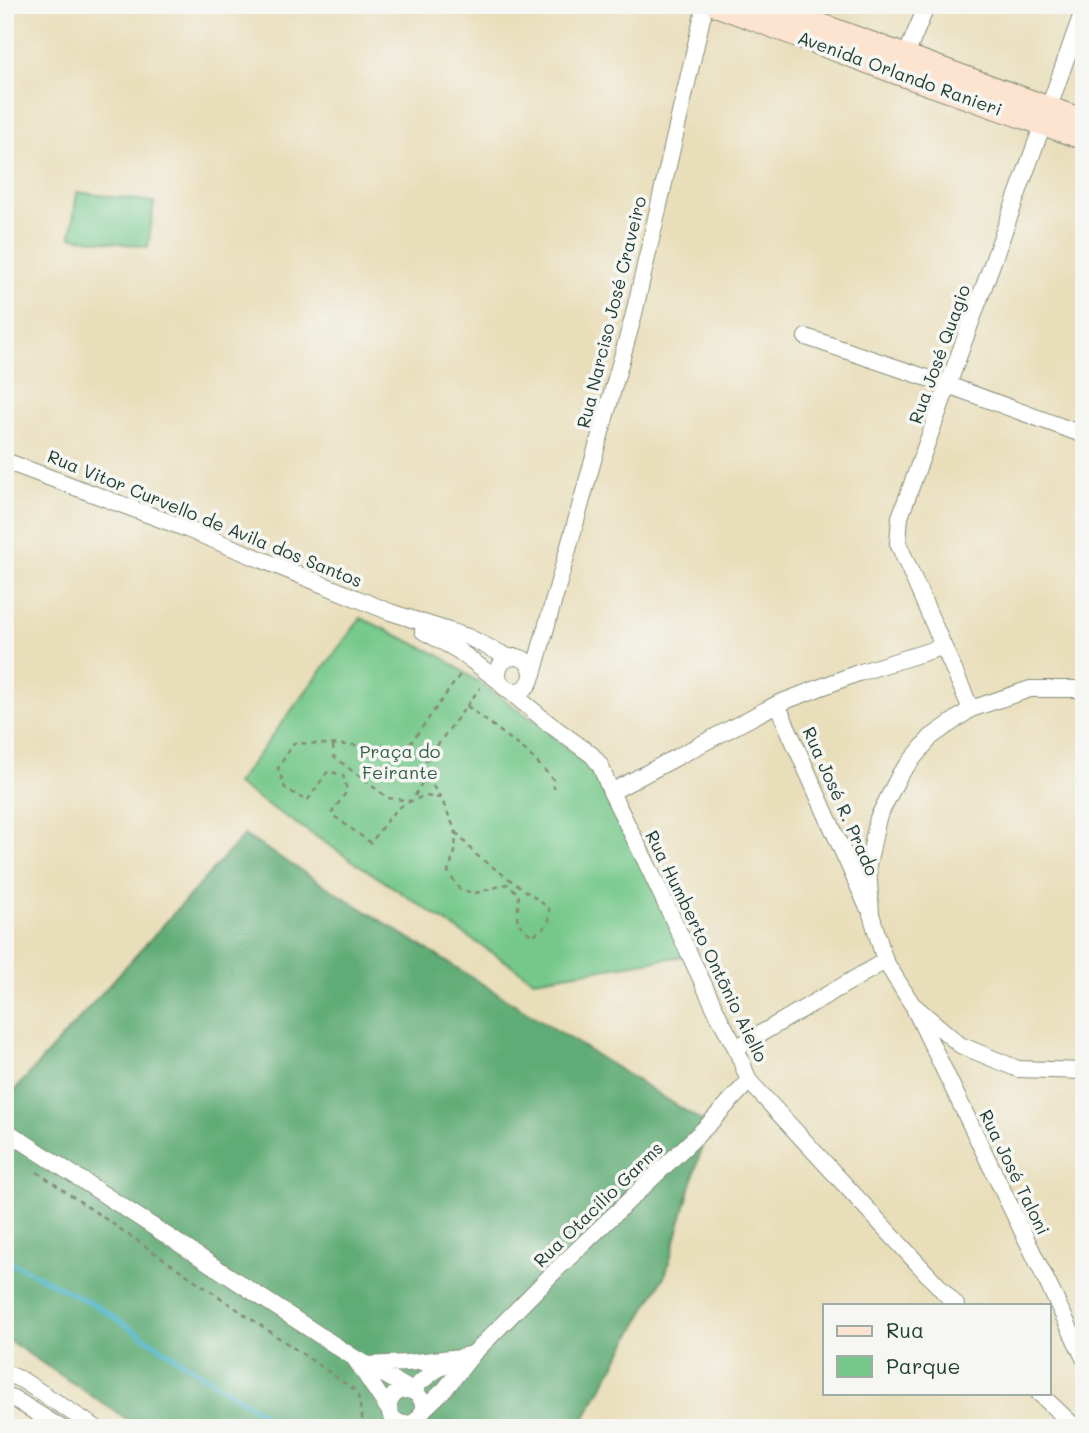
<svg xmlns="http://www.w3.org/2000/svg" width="1089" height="1433" font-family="Mali,sans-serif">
<rect width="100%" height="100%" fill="#f6f6f2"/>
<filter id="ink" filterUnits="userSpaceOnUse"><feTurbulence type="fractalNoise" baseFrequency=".0143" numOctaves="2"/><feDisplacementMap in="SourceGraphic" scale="14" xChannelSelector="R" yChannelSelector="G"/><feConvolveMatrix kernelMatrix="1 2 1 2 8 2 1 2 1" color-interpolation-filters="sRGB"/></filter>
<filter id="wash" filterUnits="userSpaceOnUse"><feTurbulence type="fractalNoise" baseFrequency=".00686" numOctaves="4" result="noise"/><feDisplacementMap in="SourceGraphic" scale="28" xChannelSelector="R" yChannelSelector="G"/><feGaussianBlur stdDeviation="1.57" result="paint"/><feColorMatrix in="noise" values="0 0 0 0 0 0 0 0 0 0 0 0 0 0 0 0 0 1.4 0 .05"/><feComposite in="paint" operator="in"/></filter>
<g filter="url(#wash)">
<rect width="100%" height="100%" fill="#e9deba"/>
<path fill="#75c88a" stroke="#4a825f" stroke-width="2" d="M77,192L154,202L148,247L71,237Z
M361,618L439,655L535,721L592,771L690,955L534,980L236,784Z"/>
<path fill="#60ac76" stroke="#407455" stroke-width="2" d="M244,835L708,1125L666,1273L579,1428H140L5,1338V1101Z"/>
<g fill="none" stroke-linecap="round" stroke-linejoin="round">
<path stroke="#4cb5ca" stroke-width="5" d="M5,1259L98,1307L260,1412L278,1428"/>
</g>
</g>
<g filter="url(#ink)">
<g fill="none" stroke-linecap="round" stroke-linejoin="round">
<g stroke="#848e77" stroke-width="18">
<path id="minor" d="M902,65L927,5
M806,337L948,385L1084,435
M5,461L182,527L390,612L468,637L508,657
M423,631L459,651L499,681
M498 674a17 17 0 1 1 34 0a17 17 0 1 1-34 0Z
M533,674L633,318L705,5
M507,689L548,723L592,755L600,765L611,792L646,862L719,1017L736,1048L749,1081L956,1305
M1084,689H1030L971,709L931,737L900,774L878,818L868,865L871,914L885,961L912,1004L960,1045L1018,1069L1084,1071
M777,704L867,906
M971,709L898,543L900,517L1043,124L1084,8
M611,792L777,704L858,673L942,647
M915,1010L1084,1358
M736,1048L885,961
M5,1130L353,1357L411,1390C430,1374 449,1358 473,1354
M355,1359L389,1410
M368,1365L407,1363L451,1358
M5,1373L22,1380L96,1428
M389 1407a17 17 0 1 1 34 0a17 17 0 1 1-34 0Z
M1039,1393L1076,1428
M5,1395L13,1398L61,1428
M424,1409L445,1389L473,1354L555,1271L708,1125L749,1081"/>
</g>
<g stroke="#848e77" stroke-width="25">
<path id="secondary" d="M717,5L898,73L1084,138
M765,5L1084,121"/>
</g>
<path stroke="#848e77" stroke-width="2.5" stroke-dasharray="5 5" stroke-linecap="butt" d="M467,706L526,751L554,780V789
M333,745L334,757L388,798L412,801L428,772
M441,798L424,796L404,804L390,816L371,843L331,814L347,791L343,775L328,771L307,801L285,788L278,768L294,743L408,747L462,672
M456,832L475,854L549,908V924L532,936L517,922L519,894L507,884L476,893L460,890L448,872L455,852L456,832L441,798L430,782L426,760L480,688
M37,1172L355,1390
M358,1395L364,1428"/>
<use href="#minor" stroke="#fff" stroke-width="16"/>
<use href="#secondary" stroke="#fde4d1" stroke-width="23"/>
</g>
</g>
<g text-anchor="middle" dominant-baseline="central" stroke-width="7" stroke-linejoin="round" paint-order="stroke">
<g font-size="18" fill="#1f3d34" stroke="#f6f6f2">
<text transform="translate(900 73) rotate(20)">Avenida Orlando Ranieri</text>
<text transform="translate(611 312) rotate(-76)">Rua Narciso José Craveiro</text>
<text transform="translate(939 354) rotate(-70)">Rua José Quagio</text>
<text transform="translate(205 518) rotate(22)">Rua Vitor Curvello de Avila dos Santos</text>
<text transform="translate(841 801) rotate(66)">Rua José R. Prado</text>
<text transform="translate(707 946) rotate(64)">Rua Humberto Ontõnio Aiello</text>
<text transform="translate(1015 1172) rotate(64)">Rua José Taloni</text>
<text transform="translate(598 1204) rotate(-44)">Rua Otacílio Garms</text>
</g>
<g font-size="18" fill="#34604a" stroke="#f6f6f2">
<text x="400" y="751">Praça do<tspan x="400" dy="21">Feirante</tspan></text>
</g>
</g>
<rect width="1089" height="1433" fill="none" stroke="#f6f6f2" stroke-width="28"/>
<rect x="823" y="1304" width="228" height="91" fill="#f6f6f2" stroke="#a0aca6" stroke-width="2"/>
<rect x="837" y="1326" width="35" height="10" fill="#fde4d1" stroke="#a0aca6" stroke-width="2"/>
<text x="886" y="1338" font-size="21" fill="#1f3d34">Rua</text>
<rect x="837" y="1356" width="35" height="21" fill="#75c88a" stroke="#a0aca6" stroke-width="2"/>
<text x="886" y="1374" font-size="21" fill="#1f3d34">Parque</text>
</svg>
